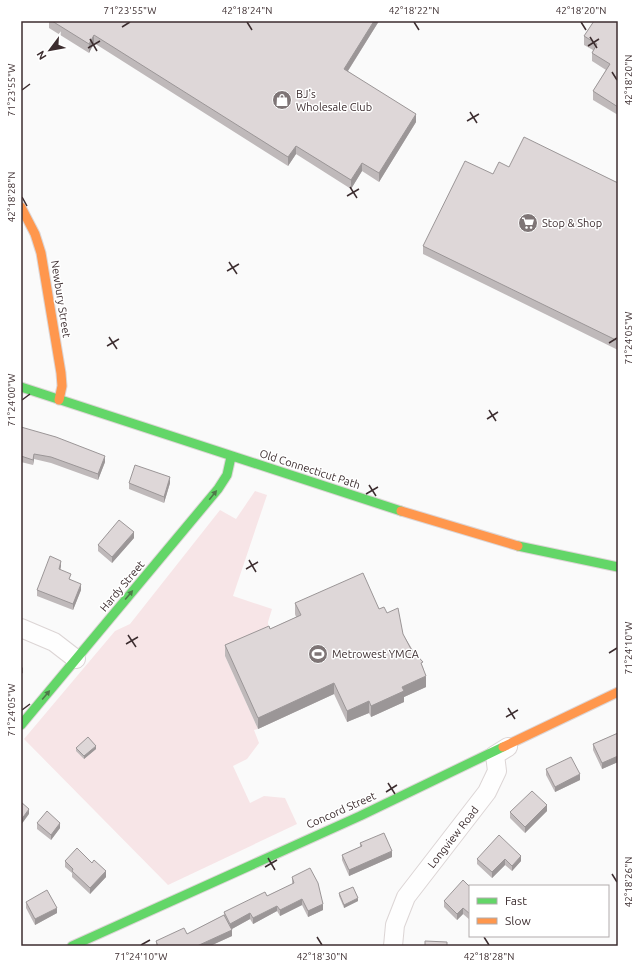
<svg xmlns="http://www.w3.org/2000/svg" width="639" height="967" font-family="Ubuntu,sans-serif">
<rect width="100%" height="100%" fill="#fafafa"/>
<path fill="#f7e5e7" d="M255,491L267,495L233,596L272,609L268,622L269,637L225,656L258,729L254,730L259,743L247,759L233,766L250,803L264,796L285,798L297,824L168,885L24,739L115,631L130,624L220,510L236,519Z"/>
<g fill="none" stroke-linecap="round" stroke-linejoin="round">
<g stroke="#dcd5d5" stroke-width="20">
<path id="street" d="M21,628L54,642L76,659
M393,946L395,925L406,897L487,792L497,771L495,755L508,747"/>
</g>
<g stroke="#dcd5d5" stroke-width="11">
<path id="fast" d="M21,387L401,511
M518,546L618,567
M21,725L218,489L227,475L231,457
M72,946L360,816L503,747"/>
</g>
<g stroke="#dcd5d5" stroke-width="11">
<path id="slow" d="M21,207L35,234L41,253L61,373L62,386L59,400
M401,511L518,546
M503,747L618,692"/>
</g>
<use href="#street" stroke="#fefefe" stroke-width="18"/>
<use href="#fast" stroke="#63d668" stroke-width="9"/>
<use href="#slow" stroke="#ff974d" stroke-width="9"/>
</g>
<path fill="#bfb9ba" d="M49,21H379L348,71L416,122L379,182L362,171L351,189L296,154L288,166L94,43L89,53L49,28Z
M618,21V115L593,100V91L606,70L592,61V53L593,50L584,45V36Z
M509,167L618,183V350L423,254V246L493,174Z
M21,427L105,462L98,480L51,463L34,459L33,465L21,462Z
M129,483H170L164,503L129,489Z
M134,538L112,563L98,551V545Z
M61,566L60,570L81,590L73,610L37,596V590Z
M295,603L379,609L387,613L403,634L423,667L426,687L404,697V702L371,717L369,713L347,722L334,694L258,729L225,656V645L270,629L296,617L295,614Z
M618,733V762L602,769L593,750V744Z
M76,748L96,749L84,759L76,751Z
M546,769L580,780L555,792L546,775Z
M547,811L525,833L510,818V812Z
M37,823L60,828L51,840L37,829Z
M360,843L392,857L349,876L342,860V855L360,847Z
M521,856V861L512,871L505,865L492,878L477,864V859Z
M65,861L92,863L106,877L90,894L72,877V873L65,867Z
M292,877L323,910L308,917L302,905L280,916L277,911L253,924L250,919L232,929V936L210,946H156V941L187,934L224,915V912L267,896L292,884Z
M470,887V920L463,914L457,920L444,907V901Z
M339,893L358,901L344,908L339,896Z
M26,902L57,913L35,925L26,908Z"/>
<path fill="#9b9697" d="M374,21H379L344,77V69Z
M94,35V43L89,53V44Z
M416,114V122L379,182V173Z
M296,146V154L288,166V157Z
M362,163V171L351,189V180Z
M34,454V459L33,465V460Z
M105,456V462L98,480V474Z
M170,477V483L164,503V497Z
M134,532V538L112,563V557Z
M61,561V566L59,575V569Z
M81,584V590L73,610V604Z
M23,667V673L21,674V669Z
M426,676V687L404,697V702L371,717V706L402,687Z
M334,683V694L258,729V718Z
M369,701V713L347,722V711Z
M96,746V749L84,759V756Z
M618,756V762L602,769V763Z
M580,774V780L555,792V787Z
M547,805V811L525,833V827Z
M29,809V814L21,825V820Z
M60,823V828L51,840V835Z
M392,851V857L349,876V870Z
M521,856V861L512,871V866Z
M505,859V865L492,878V872Z
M106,871V877L90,894V888Z
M358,898V901L344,908V905Z
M302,899V905L280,916V910Z
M323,904V910L308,917V911Z
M277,906V911L253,924V918Z
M57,908V913L35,925V919Z
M463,908V914L457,920V914Z
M250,913V919L230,930V924Z
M232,930V936L210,946H197Z"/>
<path fill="#ded7d8" stroke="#9b9697" d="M52,21H374L344,69L416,114L379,173L362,163L351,180L296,146L288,157L94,35L89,44Z
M594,21H618V107L593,91L610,64L592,53L597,44L584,36Z
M524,137L618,183V341L423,246L465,161L493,174L499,162L509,167Z
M21,427L56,437L105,456L98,474L51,457L34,454L33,460L21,456Z
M135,465L170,477L164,497L129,483Z
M119,520L134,532L112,557L98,545Z
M50,556L61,561L59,569L71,574L69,579L81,584L73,604L37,590Z
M363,573L379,609L384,607L387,613L398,608L403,634L411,649L423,662L421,663L426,676L402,687L404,691L371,706L369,701L347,711L334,683L258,718L225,645L269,626L270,629L301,615L295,603Z
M618,733V756L602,763L593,744Z
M88,737L96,746L84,756L76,748Z
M571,757L580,774L555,787L546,769Z
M532,791L547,805L525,827L510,812Z
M21,802L29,809L21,820Z
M47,811L60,823L51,835L37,823Z
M384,833L392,851L349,870L342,855L362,846L360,843Z
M499,835L521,856L512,866L505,859L492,872L477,859Z
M77,848L92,863L94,860L106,871L90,888L72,871L73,869L65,861Z
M310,868L318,883L323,904L308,911L302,899L280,910L277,906L253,918L250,913L230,924L224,912L265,892L267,896L294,883L292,877Z
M463,880L470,887V914L463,908L457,914L444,901Z
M353,887L358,898L344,905L339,893Z
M47,890L57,908L35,919L26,902Z
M224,915L232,930L197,946H158L156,941L184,928L187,934Z
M425,941L447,942V946H425Z"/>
<defs><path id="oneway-solid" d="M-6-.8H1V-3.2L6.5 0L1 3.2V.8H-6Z"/></defs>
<g fill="#4e7949">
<use href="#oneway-solid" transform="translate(213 495) rotate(-51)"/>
<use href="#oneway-solid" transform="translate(129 595) rotate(-50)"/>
<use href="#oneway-solid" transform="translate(46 695) rotate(-50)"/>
</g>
<path fill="none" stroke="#3c2d2f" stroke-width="1.5" d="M247,22L252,30M414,22L419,30M581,22L586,30M122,27L130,22M590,37L597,48M90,39L97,51M588,46L599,39M88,48L100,41M612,72L617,80M22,90L30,84M470,112L477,123M467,121L479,114M350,187L357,198M347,196L359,189M22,197L27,206M229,262L237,274M227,271L239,264M109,337L117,349M609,343L617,338M107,346L119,339M22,400L30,394M489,410L496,421M487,419L498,412M369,485L376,496M366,494L378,487M249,560L256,572M246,569L258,562M128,635L136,647M126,644L138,637M609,653L617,648M508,708L515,719M22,710L30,704M506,717L518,710M388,783L395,794M386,792L397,785M268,858L275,870M265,867L277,860M612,874L617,882M317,937L322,945M484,937L489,945M141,945L150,940"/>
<defs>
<g id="shop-disc" transform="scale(1)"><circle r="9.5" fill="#7e7576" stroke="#fff"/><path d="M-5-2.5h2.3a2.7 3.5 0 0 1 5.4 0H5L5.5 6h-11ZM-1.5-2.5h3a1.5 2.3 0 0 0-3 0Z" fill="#fff"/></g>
<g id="supermarket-disc" transform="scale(1)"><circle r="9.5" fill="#7e7576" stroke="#fff"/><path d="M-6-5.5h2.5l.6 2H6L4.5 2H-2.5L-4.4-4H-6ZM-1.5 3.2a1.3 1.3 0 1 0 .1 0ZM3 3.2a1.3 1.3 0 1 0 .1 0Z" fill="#fff"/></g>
<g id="stadium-disc" transform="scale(1)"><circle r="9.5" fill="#7e7576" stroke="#fff"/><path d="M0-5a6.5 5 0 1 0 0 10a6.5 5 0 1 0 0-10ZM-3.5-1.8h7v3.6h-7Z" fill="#fff"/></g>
</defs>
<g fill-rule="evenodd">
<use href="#shop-disc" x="282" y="100"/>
<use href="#supermarket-disc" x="528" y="223"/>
<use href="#stadium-disc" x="318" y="654"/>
</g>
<g text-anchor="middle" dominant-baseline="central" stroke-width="3" stroke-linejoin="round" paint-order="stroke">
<g font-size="11" fill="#3c2d2f" stroke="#fff" text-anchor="start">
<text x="296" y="94">BJ's<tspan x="296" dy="13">Wholesale Club</tspan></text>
<text x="542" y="223">Stop &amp; Shop</text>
<text x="332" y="654">Metrowest YMCA</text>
</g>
<g font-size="11" fill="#3c2d2f" stroke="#fff">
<text transform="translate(61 299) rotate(81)">Newbury Street</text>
<text transform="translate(310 469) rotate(18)">Old Connecticut Path</text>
<text transform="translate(122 586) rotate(-50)">Hardy Street</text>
<text transform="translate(341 810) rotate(-24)">Concord Street</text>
<text transform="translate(453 837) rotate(-52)">Longview Road</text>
</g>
</g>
<rect width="639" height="967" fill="none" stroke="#ffffff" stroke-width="44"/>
<rect x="469" y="885" width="140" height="52" fill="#ffffff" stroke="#b1abac"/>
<rect x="477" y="898" width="20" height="6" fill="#63d668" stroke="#b1abac"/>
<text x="505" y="905" font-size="12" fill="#3c2d2f">Fast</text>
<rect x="477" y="918" width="20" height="6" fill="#ff974d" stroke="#b1abac"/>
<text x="505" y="925" font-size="12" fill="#3c2d2f">Slow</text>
<g transform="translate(50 50) rotate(238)" stroke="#ffffff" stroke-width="3" paint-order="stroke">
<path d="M0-3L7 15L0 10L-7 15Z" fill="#3c2d2f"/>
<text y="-6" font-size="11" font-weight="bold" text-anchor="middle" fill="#3c2d2f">N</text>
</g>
<rect x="22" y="22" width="595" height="923" fill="none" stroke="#3c2d2f" stroke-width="1.5"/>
<g font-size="10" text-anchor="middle" fill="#3c2d2f">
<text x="130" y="14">71°23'55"W</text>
<text x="247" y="14">42°18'24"N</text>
<text x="414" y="14">42°18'22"N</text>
<text x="581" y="14">42°18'20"N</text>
<text transform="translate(628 80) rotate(-90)" y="4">42°18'20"N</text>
<text transform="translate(11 90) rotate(-90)" y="4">71°23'55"W</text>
<text transform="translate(11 197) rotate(-90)" y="4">42°18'28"N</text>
<text transform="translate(628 338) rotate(-90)" y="4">71°24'05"W</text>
<text transform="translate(11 400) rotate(-90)" y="4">71°24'00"W</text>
<text transform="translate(628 648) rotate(-90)" y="4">71°24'10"W</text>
<text transform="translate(11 710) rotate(-90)" y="4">71°24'05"W</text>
<text transform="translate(628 882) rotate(-90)" y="4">42°18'26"N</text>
<text x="141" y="960">71°24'10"W</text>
<text x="322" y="960">42°18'30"N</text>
<text x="489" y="960">42°18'28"N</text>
</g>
</svg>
